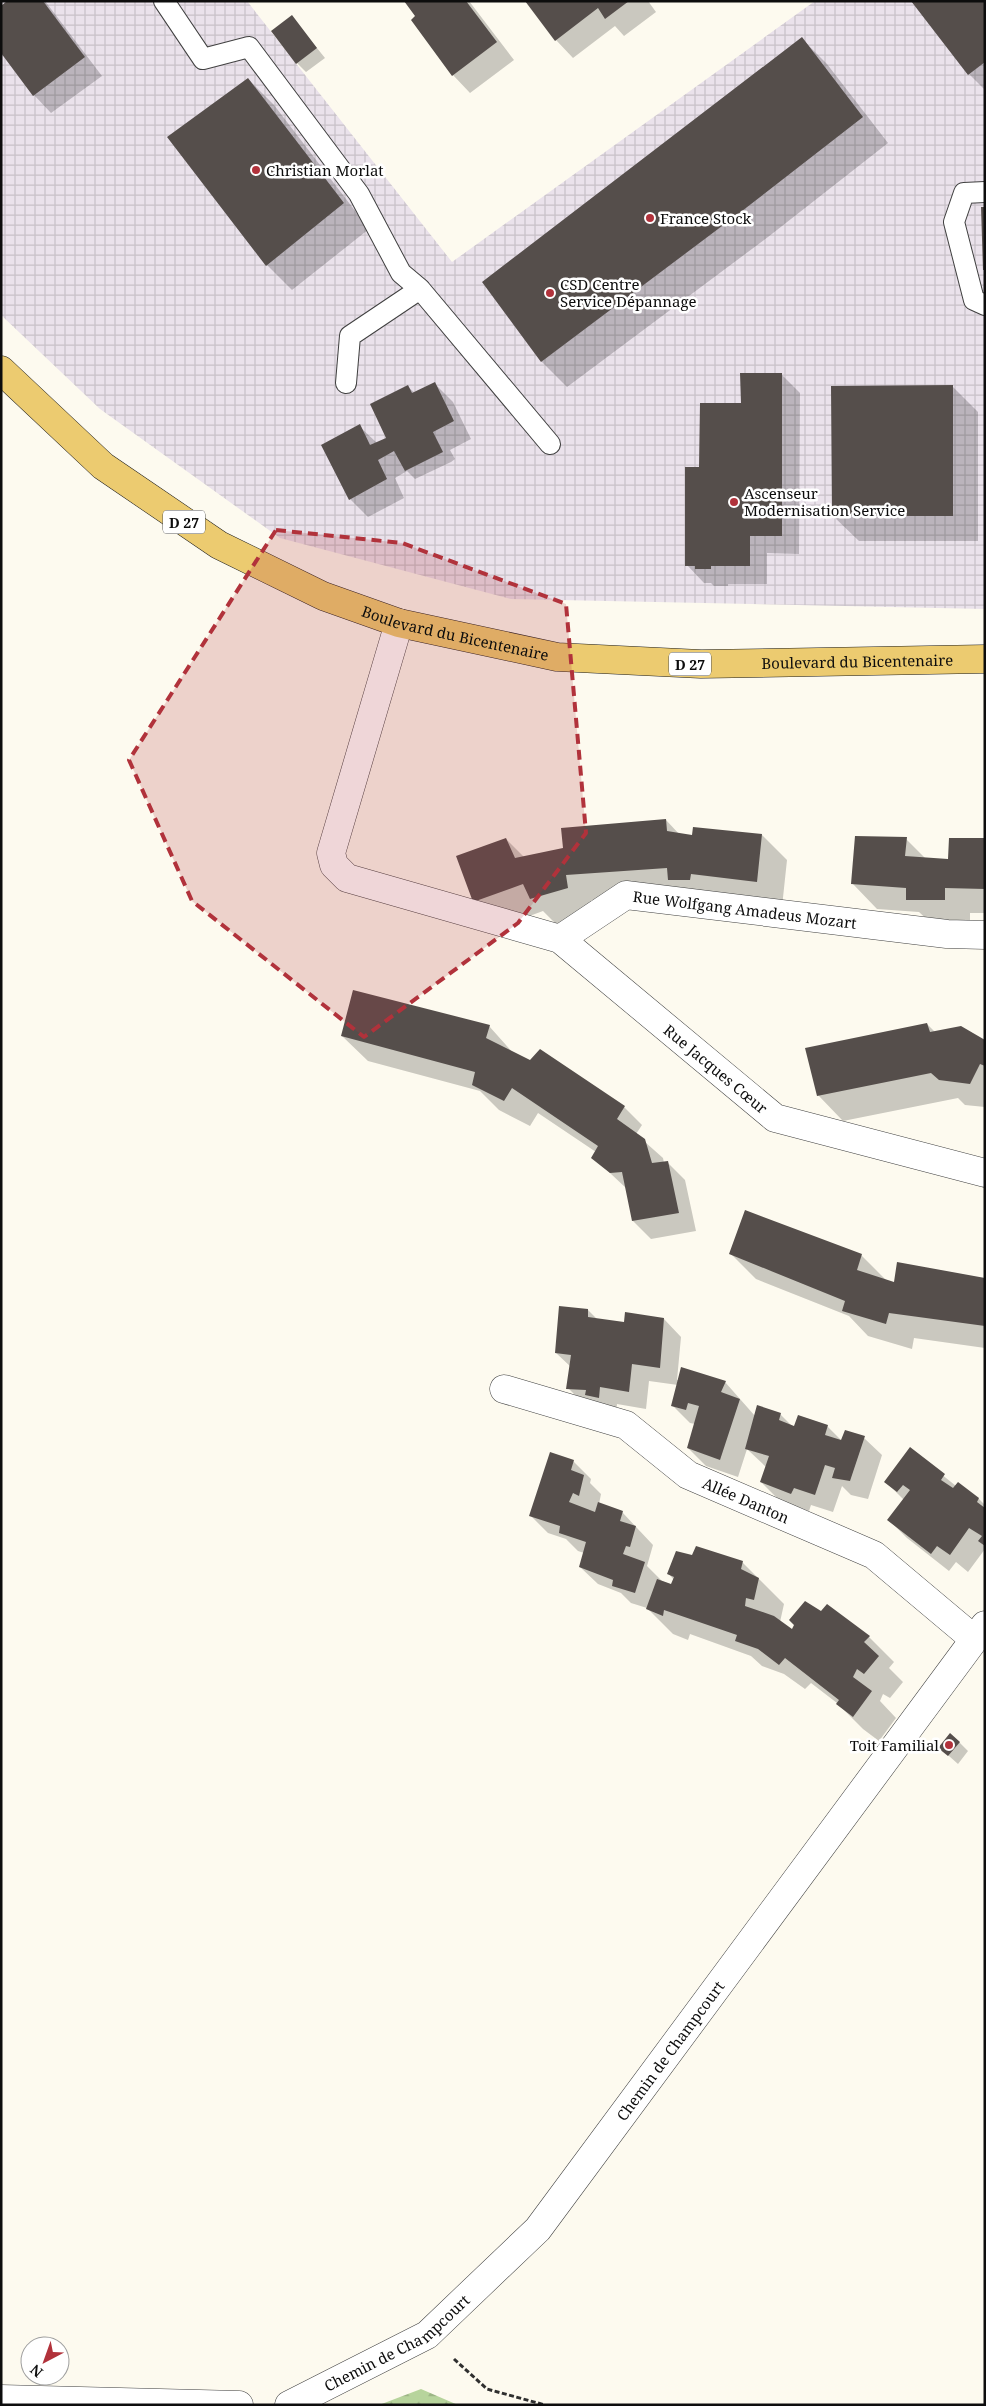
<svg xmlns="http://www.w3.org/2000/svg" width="986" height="2406" font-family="'Noto Serif',serif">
<defs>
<pattern id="industrial-grid" width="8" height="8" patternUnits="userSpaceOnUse" patternTransform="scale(1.25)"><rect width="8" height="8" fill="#eae2eb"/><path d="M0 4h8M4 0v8" fill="none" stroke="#c8c1c8"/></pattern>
<pattern id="forest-firs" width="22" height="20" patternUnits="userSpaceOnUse" patternTransform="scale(1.25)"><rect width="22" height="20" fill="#b7d49c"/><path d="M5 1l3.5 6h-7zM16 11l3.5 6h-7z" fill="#9cb585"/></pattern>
</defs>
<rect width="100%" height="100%" fill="#fdfaef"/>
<path fill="url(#industrial-grid)" d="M1,1H247L452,262L815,1H985V609L511,599L280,538L100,409L1,315Z"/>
<path fill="url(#forest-firs)" d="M421,2389L458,2405H379Z"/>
<path fill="#0003" d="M9,1H45L102,76L51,113L34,95Z
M406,1H469L514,60L470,93L453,75Z
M527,1H648L656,12L624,36L615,26L573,58L556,40Z
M913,1H985V90L969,74Z
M292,17L325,58L306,72L297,63Z
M802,39L827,64L888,143L768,237L567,387L542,362L484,282Z
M248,79L274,105L369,229L292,290L267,265Z
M782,375L800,393L799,554L767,553V584H728V586H714L711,583H704L687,565L701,469L742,405Z
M435,384L453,402L471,439L450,450L455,459L451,462L415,479L407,471L395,478L404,498L368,517L350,499L359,426L377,443L388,438L408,387L415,393Z
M952,386L978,412V541H859L833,516Z
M666,820L680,835L693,837L762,835L787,860L782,907L684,894L591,900L593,913L556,924L543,911L500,927L474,901L506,839L524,857L565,849Z
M906,839L926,859L949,860L985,840V913H970V925H933L919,912L877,909L852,883Z
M927,1024L935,1032L985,1041V1107L965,1105L958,1098L843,1121L818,1095Z
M489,1026L514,1054L624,1107L642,1125L636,1134L663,1158L664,1163L667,1162L685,1180L696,1231L651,1239L633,1221L627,1189L593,1157L596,1152L538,1113L530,1126L499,1110L480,1091L368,1061L342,1036Z
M730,1253L861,1255L887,1281L895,1284L985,1279V1348L914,1338L912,1349L868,1336L849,1316L756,1279Z
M588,1310L598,1320L625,1323L664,1319L681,1337L677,1380L725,1382L755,1416L780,1414L792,1426H827L842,1441L864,1438L882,1455L868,1499L851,1495L842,1486L833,1512L811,1505L809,1511L779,1500L761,1482L766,1467L747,1449L738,1477L706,1466L688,1448L695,1424L690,1423L672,1405L678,1385L649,1381L646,1409L617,1404L616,1415L586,1406L568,1388L571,1367L556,1353Z
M910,1449L956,1486L979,1499L985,1505V1549L968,1572L956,1562L949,1571L907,1538L889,1520L904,1500L886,1482Z
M573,1461L591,1479L590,1483L601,1494L599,1504L622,1512L653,1545L647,1566L662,1581L672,1585L674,1580L668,1573L693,1556L742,1562L784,1604L780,1622L793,1631L869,1637L894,1662L889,1668L903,1682L890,1698L883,1694L880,1701L896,1718L879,1741L863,1729L837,1703L811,1683L805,1689L784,1674L762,1666L751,1656L690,1634L688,1640L673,1634L647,1608L631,1603L621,1593L598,1584L580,1567L584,1553L578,1551L566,1539L548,1533L530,1515Z
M959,1742L968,1751L958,1764L940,1748Z"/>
<path fill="#554e4b" d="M7,1H43L85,57L33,96L1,53V6Z
M404,1H466L497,42L452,76L411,20L415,16Z
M525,1H629L605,19L598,8L555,41Z
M911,1H985V62L968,75Z
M292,15L317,48L296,64L271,31Z
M802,37L863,117L742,211L541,362L482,282Z
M248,78L344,203L266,266L167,137Z
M981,207H985V270H983Z
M740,373H782V536H750V566H711V569H695V566H685V467H699L700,403H741Z
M435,382L454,421L433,432L443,452L405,471L394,451L378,460L387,479L349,500L321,445L360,424L370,445L386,438L370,404L408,385L412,393Z
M953,385V516H832L831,386Z
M666,819L667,831L692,835L693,827L762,834L757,882L691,874L690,880H668L667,868L566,875L568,888L530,899L523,884L473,902L456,856L506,838L515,858L563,848L561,828Z
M855,836L907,837L905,856L948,859L949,838H985V889L945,888V900H906V888L851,884Z
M353,990L490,1025L486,1038L530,1060L540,1049L625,1106L617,1119L645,1139L652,1163L668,1161L679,1213L632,1221L622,1172L610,1173L591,1158L598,1146L512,1088L504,1101L472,1085L475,1072L341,1036Z
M927,1023L930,1032L961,1026L985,1040V1066L980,1064L970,1084L939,1080L931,1073L817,1096L805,1048Z
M745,1210L862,1254L857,1270L894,1282L897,1262L985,1278V1326L889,1313L886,1324L842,1311L845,1301L729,1254Z
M559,1306L588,1309V1317L624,1322L625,1312L664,1318L660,1368L632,1364L629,1392L600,1387L599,1398L585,1395L586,1390L566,1389L571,1355L555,1353Z
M681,1367L726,1381L721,1392L740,1399L720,1460L687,1448L699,1406L688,1403L686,1410L671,1406Z
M757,1405L781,1413L779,1420L794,1426L798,1415L828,1425L825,1435L841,1440L845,1430L865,1436L850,1481L832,1478L835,1468L825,1465L815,1495L794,1488L791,1494L760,1482L769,1456L745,1449Z
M910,1447L945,1474L941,1480L953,1488L958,1482L979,1498L977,1502L985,1508V1546L978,1541L982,1536L969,1528L950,1555L937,1546L931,1554L887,1520L910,1490L903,1485L897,1492L884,1482Z
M550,1452L574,1460L571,1470L584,1475L579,1496L573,1493L569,1502L595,1512L598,1502L623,1511L620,1521L636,1526L630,1547L626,1546L623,1554L645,1562L635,1593L612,1586L613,1580L579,1567L586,1542L559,1533L560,1526L529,1516Z
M696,1546L743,1561L741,1569L759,1578L754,1600L746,1598L745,1606L774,1616L792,1629L794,1625L789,1620L805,1601L821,1611L827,1604L870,1636L864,1642L879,1656L864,1674L857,1669L853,1677L872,1691L853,1717L836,1704L839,1700L785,1658L779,1665L758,1649L735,1641L737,1635L664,1610L663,1616L646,1609L657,1579L671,1584L674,1577L667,1574L676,1551L692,1555Z
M950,1733L960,1742L948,1756L938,1748Z"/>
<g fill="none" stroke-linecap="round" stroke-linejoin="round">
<g stroke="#404040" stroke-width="22">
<path id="lane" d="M164,1L203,59L249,47L359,194L401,273L420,289
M985,192L964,193L954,222L974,300L985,305
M346,383L350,336L420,289L550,444"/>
</g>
<g stroke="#404040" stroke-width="29">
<g id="street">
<path id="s1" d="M399,623L331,853L334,865L347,878L560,939L775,1118L985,1173"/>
<path id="s2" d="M560,939L626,895L947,934L985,935"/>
<path id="s3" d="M504,1389L626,1425L688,1475L874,1555L974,1639"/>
<path d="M1,2399L239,2405"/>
<path id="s4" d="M289,2405L427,2335L538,2229L985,1625"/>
</g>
</g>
<g stroke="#1e1e1e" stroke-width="29">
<g id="primary">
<path id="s5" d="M1,370L103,466L219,545L323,596L399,623L557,657L701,664L985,659"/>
</g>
</g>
<path stroke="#2f2f2f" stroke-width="3" stroke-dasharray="5 2.5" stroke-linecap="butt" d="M454,2359L487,2389L545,2405"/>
<use href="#lane" stroke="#fff" stroke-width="20"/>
<use href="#street" stroke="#fff" stroke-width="28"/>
<use href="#primary" stroke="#eccb70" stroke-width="28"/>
</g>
<path fill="#b1323b" fill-opacity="0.2" stroke="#b1323b" stroke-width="4" stroke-dasharray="10 6" stroke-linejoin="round" d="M276,530L402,543L566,604L586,833L518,923L364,1037L192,901L129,760Z"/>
<g fill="#b1323b" stroke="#fff" stroke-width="2">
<circle cx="256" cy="170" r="5"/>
<circle cx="650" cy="218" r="5"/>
<circle cx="550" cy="293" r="5"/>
<circle cx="734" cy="502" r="5"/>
<circle cx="949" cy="1745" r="5"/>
</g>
<g text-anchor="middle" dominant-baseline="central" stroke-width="5" stroke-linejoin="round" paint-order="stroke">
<g fill="#fff" stroke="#565656" stroke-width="1">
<rect x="163" y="510.5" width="42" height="23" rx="4"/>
<rect x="669" y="652.5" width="42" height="23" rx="4"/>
</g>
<g font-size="14" font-weight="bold" fill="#0d0d0d">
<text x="184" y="522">D 27</text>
<text x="690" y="664">D 27</text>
</g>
<g font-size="15" fill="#0d0d0d" stroke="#fff" text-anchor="start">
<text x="266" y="170">Christian Morlat</text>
<text x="660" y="218">France Stock</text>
<text x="560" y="284">CSD Centre<tspan x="560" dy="17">Service Dépannage</tspan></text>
<text x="744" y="493">Ascenseur<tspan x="744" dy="17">Modernisation Service</tspan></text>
<text x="939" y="1745" text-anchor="end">Toit Familial</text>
</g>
<g font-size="15" fill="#0d0d0d" stroke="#fff">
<text stroke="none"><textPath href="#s5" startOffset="534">Boulevard du Bicentenaire</textPath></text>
<text stroke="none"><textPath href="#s5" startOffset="939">Boulevard du Bicentenaire</textPath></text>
<text stroke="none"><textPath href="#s2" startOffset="199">Rue Wolfgang Amadeus Mozart</textPath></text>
<text stroke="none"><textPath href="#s1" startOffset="695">Rue Jacques Cœur</textPath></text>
<text stroke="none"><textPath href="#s3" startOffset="270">Allée Danton</textPath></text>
<text stroke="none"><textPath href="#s4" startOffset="530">Chemin de Champcourt</textPath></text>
<text stroke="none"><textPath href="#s4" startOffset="125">Chemin de Champcourt</textPath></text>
</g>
</g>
<rect width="986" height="2406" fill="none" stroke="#0d0d0d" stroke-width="5"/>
<g transform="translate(45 2361) rotate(221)"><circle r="24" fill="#ffffff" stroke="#9e9e9e"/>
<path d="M0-4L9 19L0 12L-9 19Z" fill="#b1323b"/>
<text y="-8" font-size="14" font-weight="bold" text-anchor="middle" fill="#0d0d0d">N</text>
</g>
</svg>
